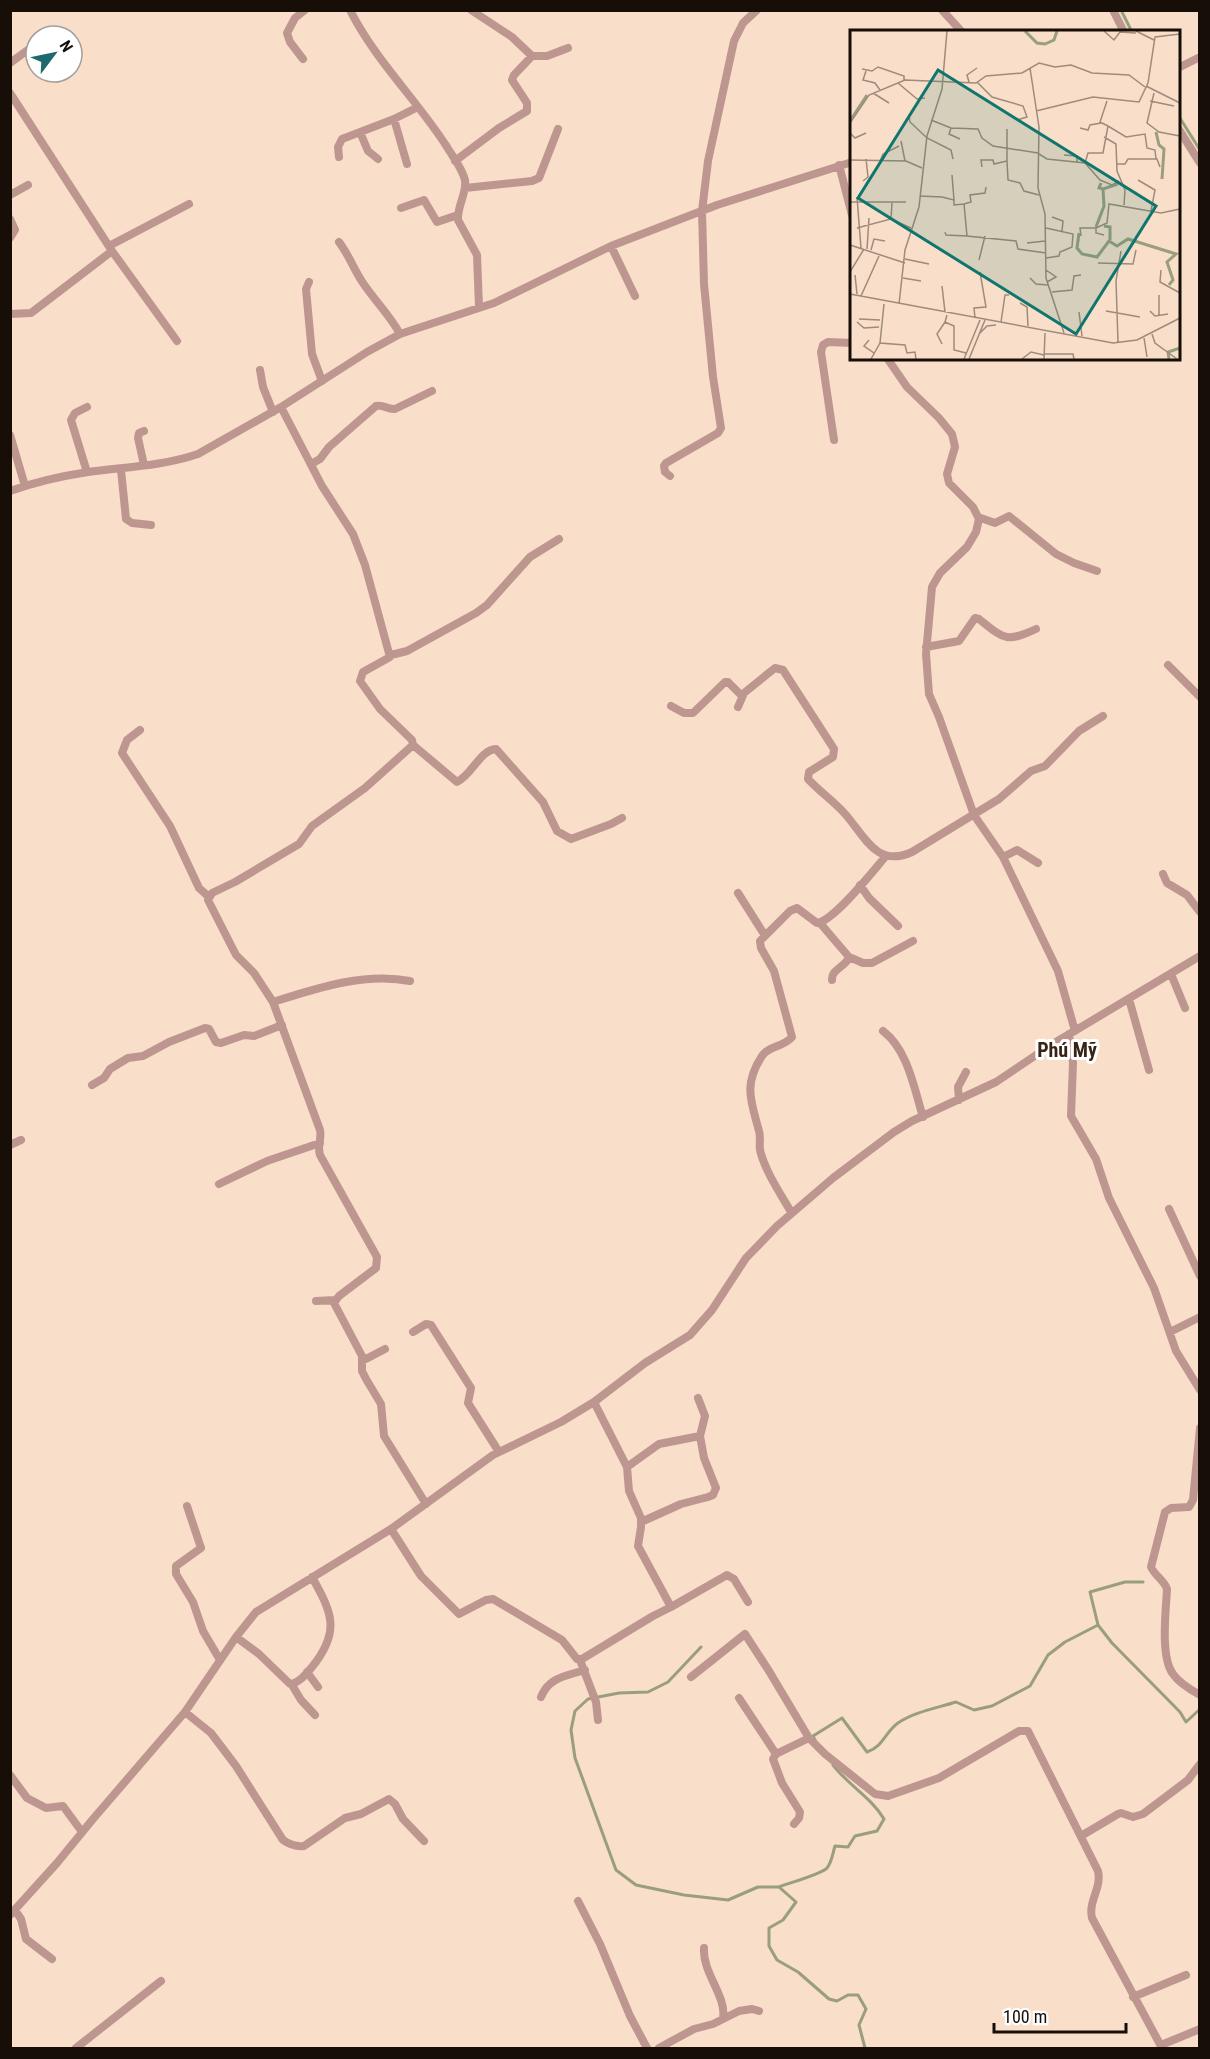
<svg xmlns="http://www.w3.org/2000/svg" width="1210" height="2059" font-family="'Roboto Condensed',sans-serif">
<rect width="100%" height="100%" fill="#f9deca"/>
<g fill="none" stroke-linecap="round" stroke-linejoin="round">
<path stroke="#999e7d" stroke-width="3" d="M1121,10L1132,32
M1178,115L1200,150
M1143,1582H1125L1090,1592L1098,1625L1112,1643L1180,1712L1186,1722L1199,1710
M701,1647L668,1682L648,1692L619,1693L588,1699L575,1711L571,1730L575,1758L616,1870L636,1885L684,1895L728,1900L758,1887H779L796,1902L783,1920L769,1928V1946L777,1960L798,1972L829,1999L837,2001L848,1995H858L866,2009L859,2025L865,2048
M815,1740L813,1736L842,1718L867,1752C884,1746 885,1732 898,1723C914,1712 937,1708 956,1702L974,1710L992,1706L1030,1686L1048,1655L1065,1642L1098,1625
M779,1887C789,1883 822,1874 827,1868C832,1862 833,1852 835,1846L848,1847L855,1836L877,1831L884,1819C871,1797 848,1785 833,1765"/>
<path stroke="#bd9690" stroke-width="8" d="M350,10C375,60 417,100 447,147C453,157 462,168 465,180C467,193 457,206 458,220L477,255L479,307
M471,10L512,37L532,56
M942,10L962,32
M1113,10L1124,32
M303,59L290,42L287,33L295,18L305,10
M10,63L36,44
M1178,68L1200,57
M10,93L112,251L177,341
M394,119L407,164
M1178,128L1200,163
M360,132L368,151L378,159
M339,157L338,147L342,139L394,119L418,107
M455,161L499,128L527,111V103L512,80L514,75L532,56H547L568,48
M839,165L852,215
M465,188L532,181L539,178L558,129
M10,195L28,185
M401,208L424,200L437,222L458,215
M10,219L15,230L10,238
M339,242C349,255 354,270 363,283C375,301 390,315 400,334
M109,246L189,204
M611,246L635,296
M309,282L306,289L312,354L322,381
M10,314L31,313L112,251
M887,358L907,387L939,418L952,434L955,447L947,474L949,483L973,507L979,519L976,532L967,547L940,573L932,587L926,654L929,694L939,717L974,815L1003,857L1058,971L1075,1031
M260,370L263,387L273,412
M87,407L75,413L71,420L87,472
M281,407L322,486L353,534L365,565L390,657L363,672L360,681L380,709L412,740L413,745L365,788L312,826L299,844L235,882L212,893L208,900L236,955L254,973L273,1002L320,1130C322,1139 317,1146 320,1155L377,1257L376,1268L339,1296L334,1303L362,1356V1371L366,1379L381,1404L384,1436L426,1504
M10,435L25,486
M834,440L821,352L823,345L828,342L852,343
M311,464L320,459L329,447L376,406C384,404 387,410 395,409L432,391
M144,465L138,438L139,433L144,431
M121,470L126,519L132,523L151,525
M670,476L665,472L664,466L666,463L718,433L721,428L713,377L704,284L702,211L708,161L734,41L743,23L757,10
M10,491C35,482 62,476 88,472C125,467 163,466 198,454L281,407L367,352L400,334L494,303L611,246L717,205L852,162
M978,517L995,523L1009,516L1056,554L1074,563L1097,571
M926,647L959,641L975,618L979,619C1004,639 1006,643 1036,629
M391,655L407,651L476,613L487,605L530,557L559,539
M1168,665L1200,697
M671,706L684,713H693L725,682H728L742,696
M738,707L744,693L775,668L783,670L834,749L833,757L809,772L808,779C820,792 835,802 846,815C865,837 877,868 912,852L999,799L1031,771L1045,766L1079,731L1103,716
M140,730L127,740L122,753L170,826L199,888L209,897
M413,745L457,782C472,775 480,750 496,749L543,802L557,831L571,839L611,824L622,818
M1003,857L1017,850L1038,863
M1163,874L1167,883L1187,895L1200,912
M860,885L869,898L898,926
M738,893L764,934
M820,923L849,957C846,967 831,969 832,980
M849,957L863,963H872L913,941
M1171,974L1185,1008
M1129,999L1149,1070
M273,1002C317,988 365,972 410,981
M883,1031C908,1050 914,1088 923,1117
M1069,1034L1073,1063L1071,1116L1096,1159L1109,1198L1154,1288L1176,1351L1200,1390
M92,1085L104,1078L110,1069L128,1058L143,1056L169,1042L205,1028L209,1029L216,1042L221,1043L244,1035L254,1036L282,1025
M959,1100L958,1087L966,1072
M10,1145L21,1140
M219,1184L267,1161L320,1143
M1169,1209L1200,1276
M791,1212C780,1193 765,1171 760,1150C759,1143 761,1138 759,1131C751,1101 743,1085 762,1056C768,1046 784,1047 792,1037L774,971L761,948L760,941L790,911L797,908L817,923C834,921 873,871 886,856
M316,1301L335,1300
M413,1332L426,1324L431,1325L471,1388L468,1403L499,1452
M1170,1332L1200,1317
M362,1361L385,1349
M1200,1428L1193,1500L1189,1507L1171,1508L1165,1512L1151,1567C1155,1576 1164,1580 1167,1589C1166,1610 1160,1657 1173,1674C1179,1683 1191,1690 1200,1695
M627,1467L659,1444L700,1436
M187,1506L201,1548L176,1566V1574L193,1602L203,1631L220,1660
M641,1522L681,1504L708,1497L713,1495L716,1488L704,1458L700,1436L705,1416L698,1398
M391,1529L421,1576L459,1614L486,1600L493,1599L562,1640L577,1659H582L653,1616L671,1607L638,1546L641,1527V1518L629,1491L627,1467L594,1402
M671,1607L727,1575L734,1579L748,1602
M236,1637L259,1654L290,1684C299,1683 306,1674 312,1667C341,1631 332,1613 312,1577
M580,1660L596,1702L598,1720
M307,1672L318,1687
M691,1677L745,1634L769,1671L809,1738
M292,1685L301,1700L315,1715
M541,1697C549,1677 566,1676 585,1670
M739,1698L776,1754
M185,1712L211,1733L236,1766L283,1840C290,1845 296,1847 304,1846L345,1818L361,1814L389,1799L395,1804L403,1819L424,1841
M10,1775L27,1798L46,1808L63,1806L82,1832
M794,1824L799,1818L800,1812L782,1783L773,1759L776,1754L809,1738L825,1754L875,1794L888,1796L939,1778L1019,1731H1028L1098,1871C1102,1888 1088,1901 1092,1918L1162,2048
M1081,1836L1118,1814L1121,1813L1133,1817L1143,1814L1188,1780L1200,1764
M578,1901L600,1944L630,2016L647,2048
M15,1910L21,1919L26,1939L52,1959
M10,1915L57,1863L93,1819L185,1712L236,1637L256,1612L391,1529L493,1455L561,1422L594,1402L645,1363L690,1335L712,1310L746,1258L777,1226L833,1178L894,1132L912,1121L996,1082L1051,1045L1200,956
M704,1948C702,1972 727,1997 723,2018
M1133,1997L1186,1975
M1161,2045L1200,2029
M76,2048L161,1981
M659,2048L694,2029L713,2024L739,2011L752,2009L759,2011"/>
</g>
<g text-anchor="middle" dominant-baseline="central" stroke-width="6" stroke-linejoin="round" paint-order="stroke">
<g font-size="20" font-weight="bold" fill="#382415" stroke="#fff">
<text x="1067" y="1050">Phú Mỹ</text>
</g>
</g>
<g transform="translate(850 30)">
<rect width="330" height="330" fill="#f9deca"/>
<path fill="none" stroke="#999e7d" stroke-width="3" d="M175,1L187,13L195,14L204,10L207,1M0,91L17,65M306,102L309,115L314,119L312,149M251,153L249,158L253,159L268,154M254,196L260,197V210M246,197L254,176L253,159M229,203L227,218L232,224L247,227L259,211L267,216L278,209L326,224L317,232L323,250L319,255M319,329L318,322L330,318"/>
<path fill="none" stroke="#9e8b7c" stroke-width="1.5" d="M254,1L264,10L270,2L286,3M286,1L304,10M180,38L189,97L188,158L195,184L196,248L214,303M12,39L22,41L28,37L54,46V50M16,41L13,50L25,53L30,60M119,52L117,45L127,38M127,52L142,67L173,76L177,87L167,90M48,53L67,69L75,68M296,56L330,73M23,63L39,73M304,63L297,93L309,102L330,106M69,70L59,86L60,92L77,108L101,120L103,129M300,71L324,76M186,81L243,67L289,72L298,53L305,7L330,4M81,90L101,98L128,99L132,108L143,116L188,123M0,93L19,65L55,50L126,53L136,46L172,43L189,33L205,37L221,35L242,43L279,45L295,57M258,96L276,107L295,104L297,118L305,120L306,129M101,98L99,104L110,109M230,98L238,100L240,95L251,93M0,103L5,108L16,103M254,107L266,114L267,141L275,160L274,175M51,111L55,131M189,124L197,129L235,133L250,150L262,155L269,151M214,125L227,126V132M0,130L56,131L72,138M30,131L33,124L49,116M157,131L158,150L170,153L174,161L189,165M235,133L238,123H253L258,96L250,92L257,71M267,134H275L278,129H307L310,137M132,137L131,130H143L144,134L157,131V99M102,145L104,170M288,150L305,160L301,181M13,151L18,147L16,129M70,166L92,167L104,170V175L114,174L117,206L166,211L168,219L196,223M7,167L11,218M0,172H56M114,174L121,172L120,165L135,163L136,157M202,187L213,191L212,201M41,189L61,198M7,198L41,189L42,173M196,198L223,204L222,217L210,222L209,226L196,228M95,202L96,205L117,206M254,205L246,203V198L257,193L259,174L311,183L330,179M231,206L230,198H246M177,213L195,211M0,215L55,233M17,219L19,188M21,220L24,209L35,211M55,229L79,234M129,230L135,206M248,233L283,234L286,220M196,240L206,247L197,252M311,240L310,252L330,263M0,242L14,219M5,245L7,264M53,248L71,251M180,248L186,254L198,255M92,256L95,282M202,262L222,260L224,246L231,245M0,264L263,313L287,310L330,288M309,265V286M11,266L29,226M170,273L177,277L178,296M34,274L30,313L55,315L57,323L65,322L66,329M49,274L55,220L69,177L77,106L92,59L97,1M256,281L290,287M300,281L305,286L318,284M229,282L232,306M97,285L95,292L104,296V320L116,323M125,288L124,278L136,277L130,242M9,289L30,290M7,292L14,298L29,297M151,292L155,265H159M129,304L137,296L146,295M302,304L305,313L327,329M294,308L297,327M19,310L14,316L24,323M268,312L266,251L271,221M92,314L87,304L95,292M194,324H223L224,329M21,329L30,313M114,329L130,290M119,329L135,290M172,329L181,322L194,325M194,329L195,303"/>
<path fill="#0f766e" fill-opacity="0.15" stroke="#0f766e" stroke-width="3" d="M88,40L306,176L226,304L8,168Z"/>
<rect width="330" height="330" fill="none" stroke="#160e07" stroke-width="3"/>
</g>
<rect width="1210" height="2059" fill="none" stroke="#160e07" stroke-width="24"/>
<g transform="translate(54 54) rotate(58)"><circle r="28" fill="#ffffff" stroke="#a29f9c" stroke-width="1.5"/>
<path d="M0-4.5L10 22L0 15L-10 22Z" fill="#1d696e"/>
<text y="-9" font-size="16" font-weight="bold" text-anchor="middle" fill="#160e07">N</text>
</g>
<path d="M994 2023v9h132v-9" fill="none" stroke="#160e07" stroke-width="3"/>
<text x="1003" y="2023" font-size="18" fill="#160e07" stroke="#ffffff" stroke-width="4.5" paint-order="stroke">100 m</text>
</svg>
